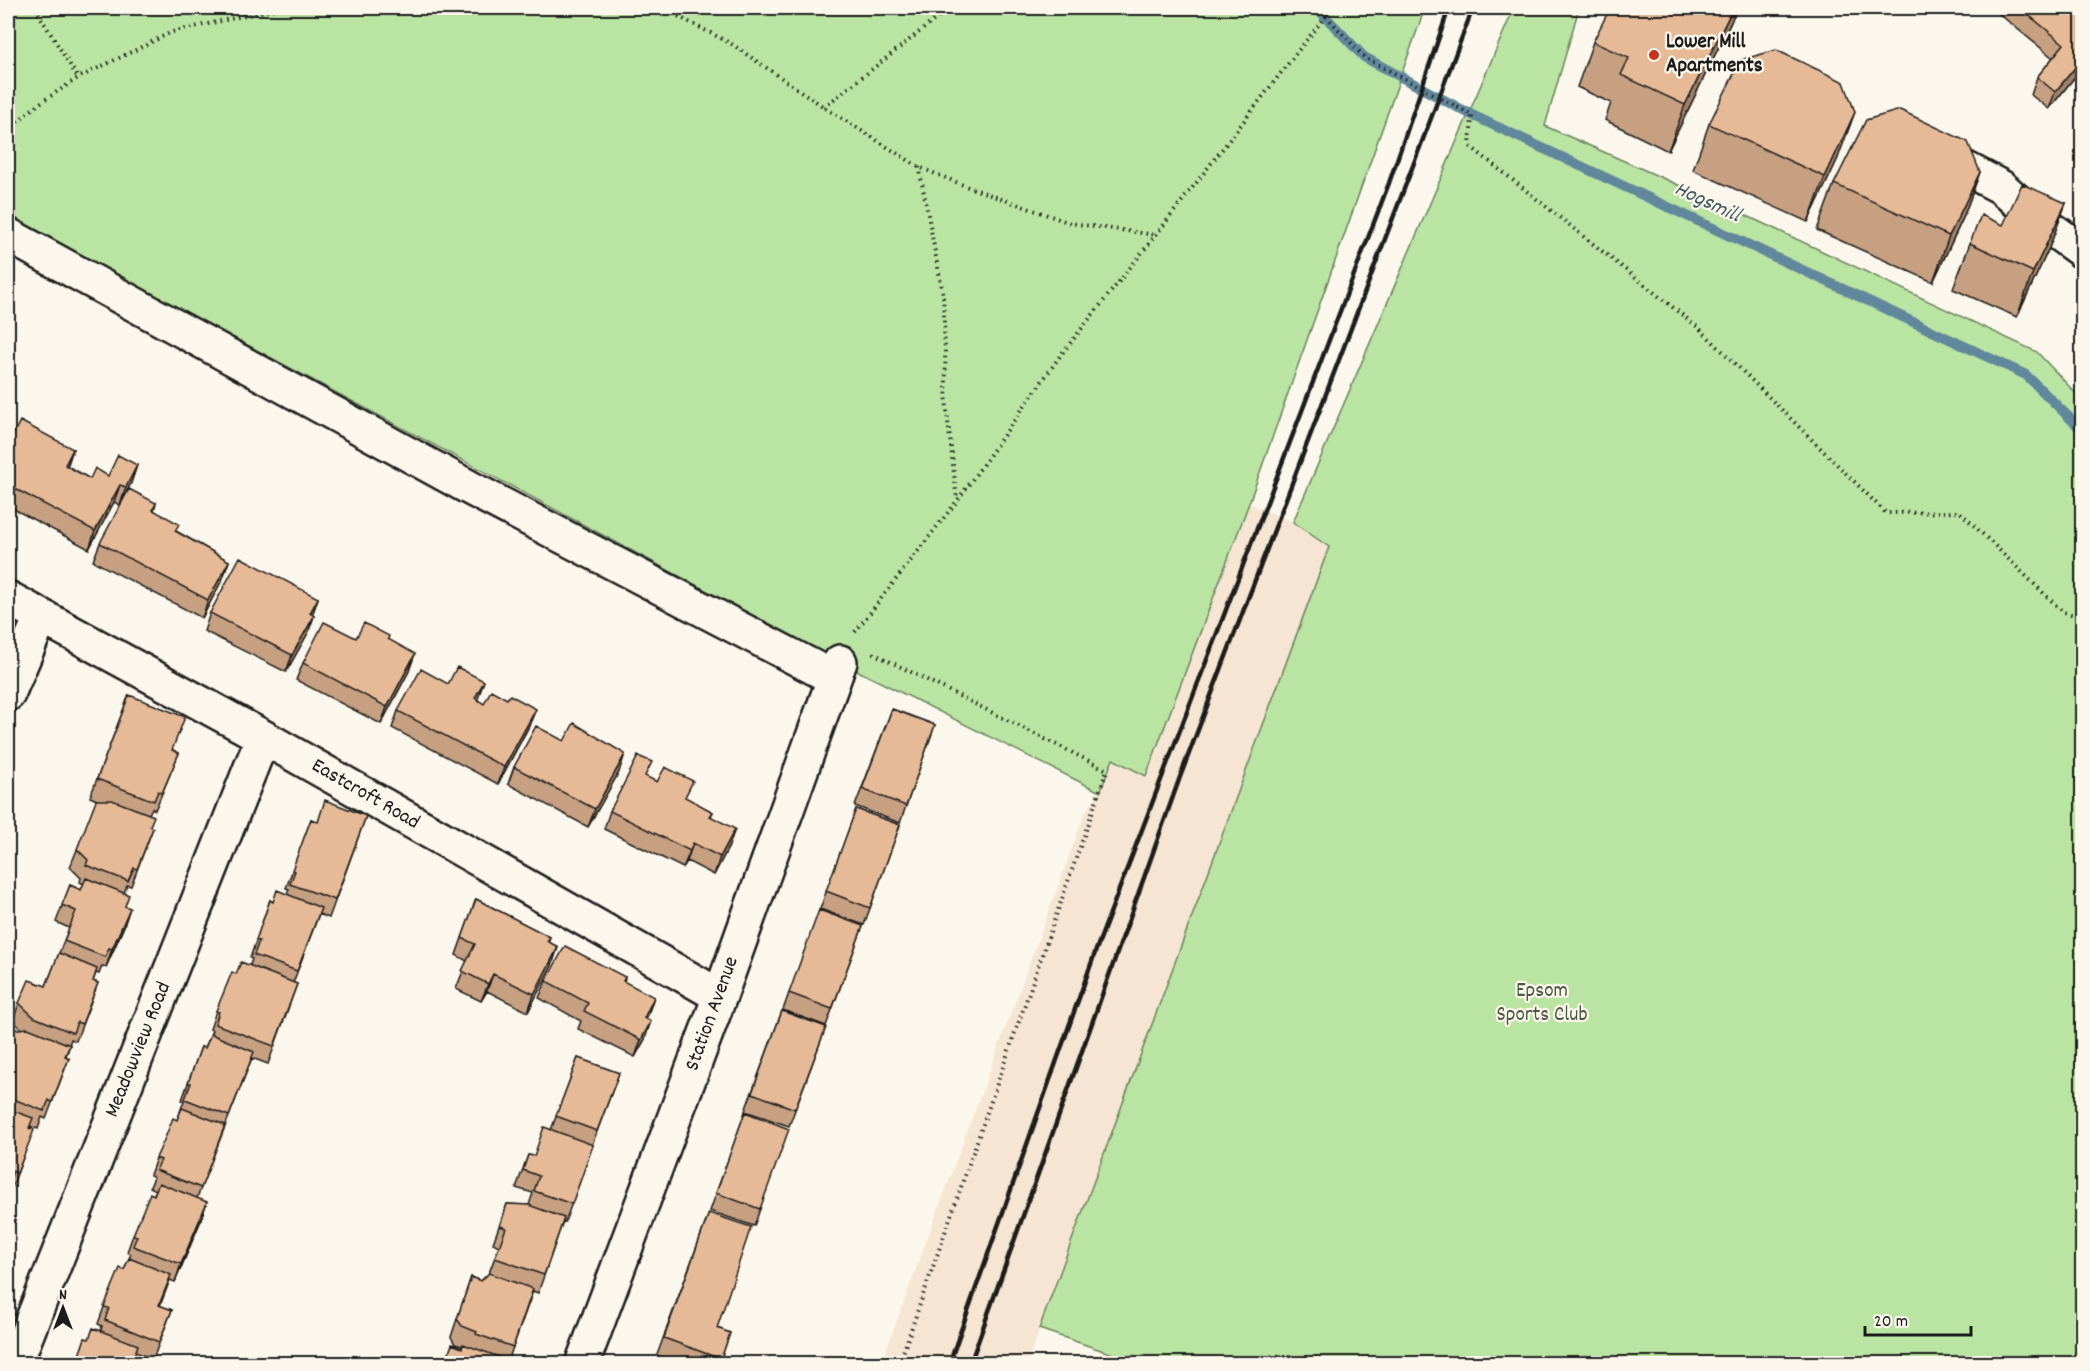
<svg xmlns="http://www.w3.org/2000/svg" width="2090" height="1371" font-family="Dekko,sans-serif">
<rect width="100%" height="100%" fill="#fbf7ec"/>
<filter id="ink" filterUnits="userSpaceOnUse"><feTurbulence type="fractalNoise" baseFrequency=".0167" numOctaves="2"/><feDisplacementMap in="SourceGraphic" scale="12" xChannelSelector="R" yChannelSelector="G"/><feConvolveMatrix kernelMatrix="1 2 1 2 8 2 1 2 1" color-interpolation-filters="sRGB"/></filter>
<g filter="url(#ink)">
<path fill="#f5e5d2" d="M1219,491L1293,522L1330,546L1027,1363L881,1364L1086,811L1100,792Z"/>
<path fill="#b9e4a2" stroke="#6a805f" stroke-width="1.5" d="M8,8H1425L1249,503L1146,776L1113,759L1100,792L840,662L8,217Z
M1514,8H1579L1545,126L1728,207L2037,352L2082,400V1363L1142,1364L1039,1329L1329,547L1293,522Z"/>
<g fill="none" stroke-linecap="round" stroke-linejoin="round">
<path stroke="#60879b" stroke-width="10" d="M1317,8L1364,57L1472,115L2026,375L2082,430"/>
<g stroke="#1c1c1c" stroke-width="38">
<path id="minor" d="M1940,155L2001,187L2035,217L2082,251
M8,235L472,489L834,678
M8,598L263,737L720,996
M8,694L41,617
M15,1364L263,737
M582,1364L720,996L840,662"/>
</g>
<path stroke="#1c1c1c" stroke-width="4" stroke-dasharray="1.5 4.5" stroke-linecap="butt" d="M35,8L78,78
M662,8L730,43L824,107L919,167L968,187L1070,223L1156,235
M1326,16L1364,57L1472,115L1470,146L1700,329L1886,513L1960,512L2063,612L2082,617
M824,107L950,8
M8,129L40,103L78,78L172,32L279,8
M919,167L943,294L947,412L957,500
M855,632L957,501L1060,356L1156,235L1301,47L1326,16L1330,8
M873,653L1107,770L899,1364"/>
<use href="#minor" stroke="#fbf7ec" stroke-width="33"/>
<path stroke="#1c1c1c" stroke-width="4.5" d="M949,1364L1096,950L1389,183L1449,8
M970,1364L1180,777L1473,8"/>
</g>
<path fill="#c7a082" stroke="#1c1c1c" stroke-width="1.5" d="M1992,8H2082V68L2049,109L2031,95L2037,77L2053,58Z
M1731,22L1668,151L1605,120L1611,103L1577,87L1593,42Z
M1709,124L1838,158L1808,222L1693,170Z
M1980,172L1963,218L1933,282L1817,230L1834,184Z
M2066,203L2049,248L2017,317L1953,289L1970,243L2003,225Z
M8,445L73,449L67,466L90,479L108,476L137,465L131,483L120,505L114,502L89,549L8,506Z
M156,503L154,510L176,531L229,561L223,578L202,618L93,561L100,543Z
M318,598L312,615L314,616L308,633L286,672L204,631L210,613Z
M356,638L388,640L409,671L381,724L296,680L303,663Z
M129,695L173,750L179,753L155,810L152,808L149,814L150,827L153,828L131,886L127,885L124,893L125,906L124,926L106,967L102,966L99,974L96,973L93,981L98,983L76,1041L71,1039L69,1045H70L66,1056L69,1058L46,1119L42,1117L38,1129L30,1126L27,1147L11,1190L8,1189V1035L22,1029L13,1021L19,1003L46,986L69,928L56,922L70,885L81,890L84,884L80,882L81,878L70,867L97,800L90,797Z
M507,699L529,726L498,784L392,728L398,711L477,700L484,704Z
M892,709L935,725L900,823L855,806Z
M514,767L619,772L588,827L508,784Z
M646,777L713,812L711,816L729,846L714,875L687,861L683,868L604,829L610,811Z
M856,809L900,825L864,925L820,909Z
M366,816L329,918L319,914L293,983L297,984L268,1064L252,1058L197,1198L201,1220L175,1282L170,1280L160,1306L172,1310L153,1359L135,1352L89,1339L101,1330L102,1326L98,1324L104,1307L124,1270L131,1254L127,1252L133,1235L156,1190L150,1187L154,1177L150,1175L156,1158L177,1120L181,1109L184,1101L182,1100L201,1047L205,1048L212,1030L210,1029L216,1011L236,974L250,965L252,959L250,958L270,900L273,902L287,894L289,889L286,888L311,819L318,822Z
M476,899L550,937L548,942L558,947L552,965L528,1012L487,991L481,1001L456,989L467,961L456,955Z
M863,926L826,1026L783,1010L789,993Z
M625,977L624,982L648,1015L646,1019L645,1039L635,1057L578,1029L581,1021L539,998L546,981Z
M782,1011L826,1027L789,1126L745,1111Z
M578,1058L619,1073L592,1145H593L565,1222L563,1221L538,1293L533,1291L507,1364H445L461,1348L462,1346L455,1344L451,1337L471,1277L481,1281L489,1273L499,1246L493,1243L507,1204L529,1205L533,1193L516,1188L528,1155L534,1156L551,1130Z
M745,1112L760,1209L754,1226L710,1211Z
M709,1213L717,1328L730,1333L719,1364H680L657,1355Z"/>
<path fill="#a2826a" stroke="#1c1c1c" stroke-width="1.5" d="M1733,8H1737L1731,22L1668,151L1685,105Z
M2082,59V68L2049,109L2055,92Z
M1855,112L1838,158L1808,222L1825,177Z
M1980,172L1963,218L1933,282L1949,236Z
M2066,203L2049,248L2017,317L2033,272Z
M73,449L67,467L65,465Z
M137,465L131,483L120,505L126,487Z
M120,485L114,502L89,549L95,531Z
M229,561L223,578L202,618L208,600Z
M318,598L312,616L310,613Z
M314,616L308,633L286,672L292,655Z
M415,654L409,671L381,724L387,707Z
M484,681L478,699L469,716L475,698Z
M536,709L529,726L498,784L504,767Z
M625,754L619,772L588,827L595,809Z
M735,829L729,846L714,875L720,857Z
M693,843L687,861L683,868L690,851Z
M130,908L124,926L106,967L112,949Z
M558,947L552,965L528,1012L534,994Z
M493,974L487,991L481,1001L488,984Z
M654,997L648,1015L638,1035L644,1018Z
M651,1021L645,1039L635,1057L641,1040Z
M207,1202L201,1220L175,1282L181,1264Z"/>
<path fill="#e7ba97" stroke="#1c1c1c" stroke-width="1.5" d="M1610,8H1733L1685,105L1621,75L1629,58L1593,42Z
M2020,8H2082V59L2055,92L2037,77L2064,44Z
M1776,50L1844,82L1855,112L1825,177L1709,124L1741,60Z
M1900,110L1968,142L1980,172L1949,236L1834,184L1866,120Z
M2022,184L2066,203L2033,272L1970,243L1981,215L2003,225Z
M8,415L12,418L8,426Z
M20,421L73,449L65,465L90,479L95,468L108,476L118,455L137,465L126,487L120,485L95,531L8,485V445Z
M129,489L156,503L153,510L179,524L175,531L229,561L208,600L100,543Z
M240,557L318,598L310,613L314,616L292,655L210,613Z
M324,622L356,638L364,623L389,636L388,639L415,654L387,707L303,663Z
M457,667L484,681L475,698L484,704L491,690L507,699L510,695L536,709L504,767L398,711L421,669L448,684Z
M129,695L185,717L172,750L179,753L162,793L158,791L154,801L97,779Z
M892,709L935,725L906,806L862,789Z
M574,723L625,754L595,809L514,767L536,726L564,741Z
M638,756L652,762L645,776L657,782L665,767L693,781L685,797L713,812L710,816L735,829L720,857L693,843L690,851L610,811Z
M96,800H112L154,816L150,826L153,828L137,869L134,868L128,881L86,865L88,860L77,849Z
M325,800L366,816L335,900L290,884L295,871L292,870L311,819L318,822Z
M856,809L900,825L870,908L826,891Z
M86,878L129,895L125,906L130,908L112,949L109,948L105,957L64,941L76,911L62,905L70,885L81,890Z
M277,890L321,908L297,971L254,955L259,941L256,940L270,900L273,902Z
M476,899L550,937L547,941L558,947L534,994L493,974L488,984L462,971L475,944L462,938Z
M819,910L863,926L832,1009L789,993Z
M565,946L625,977L623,981L654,997L644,1018L651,1021L641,1040L584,1011L588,1003L546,981Z
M59,953L97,969L93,981L98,983L82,1024L77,1022L73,1033L34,1017L19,1003L29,980L46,986Z
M241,962L297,984L274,1046L215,1024L219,1012L216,1011L232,972L236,974Z
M782,1011L826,1027L795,1109L752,1093Z
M28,1028L70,1045L65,1056L69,1058L52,1102L49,1100L44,1111L8,1097V1035L9,1030Z
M211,1034L254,1052L229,1116L185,1099L191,1083H188L201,1047L205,1048Z
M578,1058L619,1073L597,1131L556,1116Z
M182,1108L225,1125L201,1188L156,1170L161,1160L156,1158L165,1138L173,1118L177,1120Z
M8,1109L33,1118L29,1128L34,1130L17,1173L13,1171L9,1182H8Z
M745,1112L789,1129L760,1209L716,1193Z
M544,1127L593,1145L572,1204L534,1191L539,1176L523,1170L528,1155L534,1156Z
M159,1183L207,1202L181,1264L133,1246L137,1236L133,1235L150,1193L154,1195Z
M507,1204L529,1205L564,1218L544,1275L495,1258L506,1228L500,1226Z
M709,1213L751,1227L717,1328L730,1333L721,1359L664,1338Z
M129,1258L171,1275L159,1305L172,1310L159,1342L105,1320L109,1308L104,1307L120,1268L124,1270Z
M489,1273L533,1289L513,1347L476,1334L477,1332L462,1326L457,1319L471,1277L481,1281Z
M93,1328L138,1345L131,1364H76L85,1338L89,1339Z
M452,1344L462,1348L463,1344L505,1359L503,1364H445Z"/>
</g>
<circle fill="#c8321e" stroke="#fbf7ec" stroke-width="2" cx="1654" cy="55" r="6"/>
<g text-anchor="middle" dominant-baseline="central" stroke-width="4.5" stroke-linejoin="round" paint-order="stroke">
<g font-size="21" font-weight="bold" fill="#1c1c1c" stroke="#fbf7ec" text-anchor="start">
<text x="1666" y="43">Lower Mill<tspan x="1666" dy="24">Apartments</tspan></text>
</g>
<g font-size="21" fill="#1c1c1c" stroke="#fbf7ec">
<text transform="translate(365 795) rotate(30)">Eastcroft Road</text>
<text transform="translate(713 1014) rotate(-70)">Station Avenue</text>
<text transform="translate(139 1050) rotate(-68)">Meadowview Road</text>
</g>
<g font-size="21" fill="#4b5844" stroke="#fbf7ec">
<text x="1542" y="992">Epsom<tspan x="1542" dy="24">Sports Club</tspan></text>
</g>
<g font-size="22" font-style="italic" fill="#445a66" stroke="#fbf7ec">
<text transform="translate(1707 203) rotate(25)">Hogsmill</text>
</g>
</g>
<rect width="2090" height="1371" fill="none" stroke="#fbf7ec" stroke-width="30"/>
<rect x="15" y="15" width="2060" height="1341" fill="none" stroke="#1c1c1c" stroke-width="2" filter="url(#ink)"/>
<g transform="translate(63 1308)" stroke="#fbf7ec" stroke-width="4.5" paint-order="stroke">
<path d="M0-4.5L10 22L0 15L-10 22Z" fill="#1c1c1c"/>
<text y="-9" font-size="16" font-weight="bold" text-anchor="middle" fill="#1c1c1c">N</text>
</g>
<path d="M1865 1326v9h106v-9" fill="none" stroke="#1c1c1c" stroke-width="3"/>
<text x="1874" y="1326" font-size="18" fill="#1c1c1c" stroke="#fbf7ec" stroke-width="4.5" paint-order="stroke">20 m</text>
</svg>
